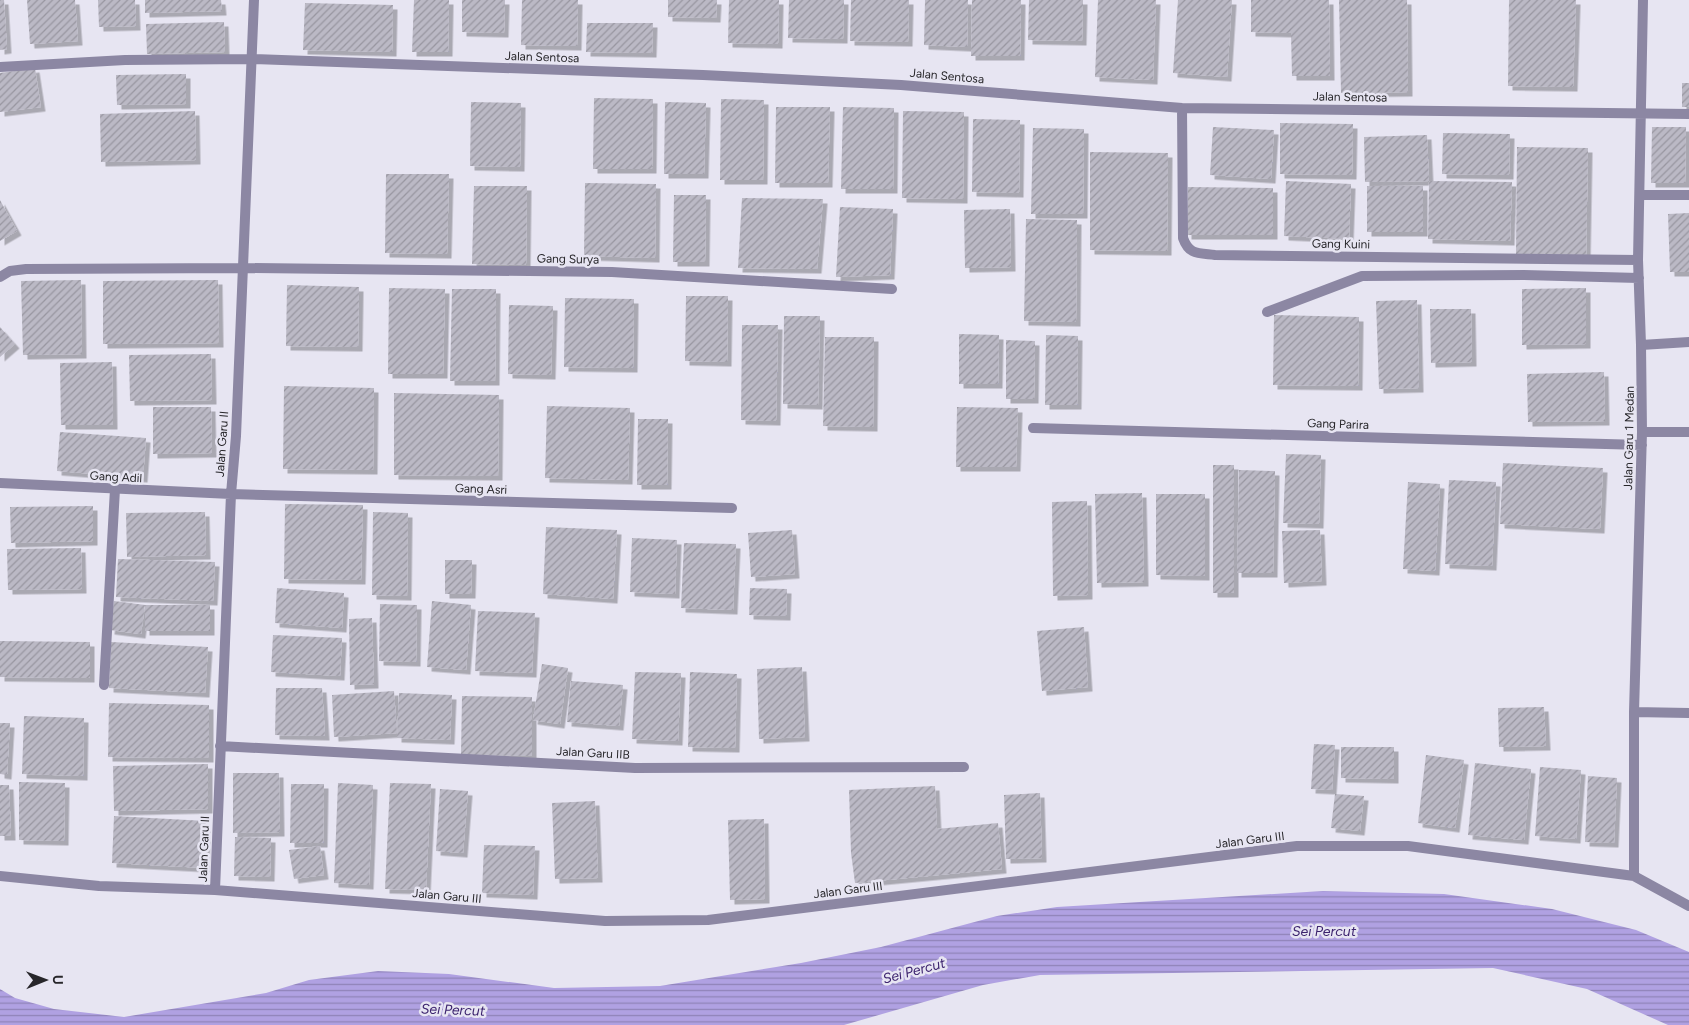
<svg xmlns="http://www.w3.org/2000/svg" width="1689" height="1025" font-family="Figtree,sans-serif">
<defs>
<pattern id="water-rules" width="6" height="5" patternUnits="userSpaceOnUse" patternTransform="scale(1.25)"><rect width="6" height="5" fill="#b0a1e2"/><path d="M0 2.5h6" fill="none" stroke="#8f83b7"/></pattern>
<pattern id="building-hatch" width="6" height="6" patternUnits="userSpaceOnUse" patternTransform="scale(1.25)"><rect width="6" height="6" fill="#bbb9c5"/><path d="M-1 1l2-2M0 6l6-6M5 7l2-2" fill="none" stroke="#9896a0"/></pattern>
<filter id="shadow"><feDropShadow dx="4.5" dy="4.5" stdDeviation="0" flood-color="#0004"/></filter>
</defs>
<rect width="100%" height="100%" fill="#e7e5f2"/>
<path fill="url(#water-rules)" d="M1323,891L1444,894L1552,909L1636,930L1689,952V1025H1668L1587,989L1493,968L1040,975L983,985L844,1025H0V989L15,998L54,1009L124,1017L266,993L309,980L378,971L449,974L554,988L660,986L801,963L881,947L997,916L1057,907Z"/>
<path fill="url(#building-hatch)" filter="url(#shadow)" d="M0,0H4L7,49L0,50Z
M27,0H75L78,41L30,44Z
M98,0H135L136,26L99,27Z
M145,0H221L222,11L145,13Z
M414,0H449L448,52H412Z
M462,0H505L504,33L462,32Z
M522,0H578L577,46L521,45Z
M668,0H717L716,18L668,17Z
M729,0H779L778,44L728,43Z
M789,0H844L843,39L788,38Z
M851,0H909L908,42L850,41Z
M925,0H968L967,47L924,45Z
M972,0H1021L1020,56H971Z
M1029,0H1083L1082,41L1028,40Z
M1098,0H1156L1153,80L1095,77Z
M1178,0H1232L1227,77L1173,73Z
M1251,0H1329L1330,76H1292L1291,33L1251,32Z
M1339,0H1407L1408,92L1341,93Z
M1509,0H1576L1573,87L1508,86Z
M305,3L393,5L392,52L303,50Z
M224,22L225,52L147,54L146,24Z
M587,23H653L652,53L586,52Z
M35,68L41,107L0,112V73Z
M186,74V104L117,105L116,75Z
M1682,83H1689V107H1682Z
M594,98L653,99L652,169H593Z
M721,99L764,100L763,180H720Z
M471,102L521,103L520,167L470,166Z
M665,102L706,103L704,174H664Z
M776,107H830L828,183H775Z
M843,107L894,108L893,189H841Z
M195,111L196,160L101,162L100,114Z
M903,111L964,112L963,199L902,198Z
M973,119L1020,120L1019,193L972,192Z
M1280,123L1353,124L1352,175L1280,174Z
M1213,127L1274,130L1271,179L1210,175Z
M1652,127H1686L1685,183H1651Z
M1033,128L1084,129L1083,214H1031Z
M1443,133L1510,134L1509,175L1442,174Z
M1427,135L1429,181L1365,182L1364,137Z
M1517,147L1588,148L1586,258L1516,257Z
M1090,152L1168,153L1167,251L1090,250Z
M386,174H449L447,254L385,253Z
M1286,181L1351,184L1349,239L1284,236Z
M1429,181L1512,182L1510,241L1428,239Z
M585,183L656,184L655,258L584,256Z
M474,186H527L526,265L472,264Z
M1367,186H1423V232H1367Z
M1188,187L1273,188V235H1187Z
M674,195H706L705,262H673Z
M742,198L823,199L817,269L738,268Z
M0,200L17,231L0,241Z
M840,207L893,209L890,275L836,277Z
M1010,209L1011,267L965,268L964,210Z
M1689,213V272H1670L1668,214Z
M1026,219L1077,220L1076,322L1024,321Z
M81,280L82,354L23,355L21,281Z
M218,280L219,343L103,344V281Z
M287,285L359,287L358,347L286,346Z
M389,288L445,289L443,374H388Z
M1586,288V344L1522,345V289Z
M452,289H496L495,381H450Z
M686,296H728L727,362L685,361Z
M565,298L634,299L633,368L564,367Z
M1417,300L1419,388L1379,389L1376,301Z
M509,305L553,306L551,375L508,374Z
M1430,309H1471L1472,362L1431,363Z
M1274,315L1359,317L1358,386L1273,385Z
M784,316H820L818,405L783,404Z
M742,325H778L776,421L741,420Z
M0,327L15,344L0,357Z
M959,334L999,335L998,384H959Z
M1046,335L1078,336L1077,405H1045Z
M825,337H874L873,427L823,426Z
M1006,340L1035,341L1034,399H1006Z
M211,354L212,400L130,401L129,355Z
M112,362L113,425H61L60,363Z
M1604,372L1605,421L1528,422L1527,374Z
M284,386L374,388L373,470L283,469Z
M394,393L499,395L498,476L394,475Z
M547,406L630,408L628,480L545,478Z
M153,407H211L212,453L153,454Z
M957,407L1018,408L1016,467H956Z
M638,419H668L667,485H637Z
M60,432L146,438L143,478L57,471Z
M1286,454L1321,455L1319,524L1283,523Z
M1503,463L1603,468L1600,529L1500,524Z
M1213,465H1234V593H1213Z
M1239,470L1275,471L1273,573H1237Z
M1449,480L1496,482L1492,566L1445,564Z
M1408,482L1440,484L1435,571L1403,569Z
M1142,493L1144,582L1097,583L1095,494Z
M1156,494H1205V576L1156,575Z
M1087,501L1088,595L1053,596L1052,502Z
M285,504L363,505L361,580L284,579Z
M93,506V541L11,543L10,507Z
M205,512L206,555L127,557L126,513Z
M373,512L408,513L407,596L372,595Z
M546,527L617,530L613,599L543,594Z
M792,530L795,574L751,577L748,533Z
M1320,530L1322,581L1284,583L1282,531Z
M632,538L677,540L675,594L630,592Z
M684,543L736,544L733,610L681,608Z
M81,548L82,589L8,590L7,549Z
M118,559L215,562L213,601L116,597Z
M445,560H472L471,594H445Z
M277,588L344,593L342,628L275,623Z
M750,588L787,589L786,616L749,615Z
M114,601L145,605H210V631H145V605L141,634L110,630Z
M432,601L471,605L466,670L427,667Z
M380,604L417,605L416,662L379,661Z
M478,611L535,613L532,673L475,671Z
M372,618L374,684L350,685L349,619Z
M1084,627L1088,687L1042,691L1037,631Z
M273,635L342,638L340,676L271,672Z
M0,641L90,642V678L0,677Z
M111,642L208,647L205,693L109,688Z
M542,664L568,668L560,724L533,720Z
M802,667L805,737L759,739L757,669Z
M635,672L681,673L678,741L632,739Z
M690,672L737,674L735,748L688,747Z
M571,681L623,685L619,726L567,722Z
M276,688H322L325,736L275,735Z
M394,691L397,733L334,737L332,695Z
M399,693L452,695L450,740L397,738Z
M462,696L532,697V756L461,755Z
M109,703L209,705V758L108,757Z
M1544,707L1546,746L1499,747L1498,708Z
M24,716L84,718L83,776L22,774Z
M0,723H10L7,775L0,774Z
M1314,744L1335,745L1332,790L1311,789Z
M1341,747H1394V779L1341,778Z
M1426,755L1464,760L1455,828L1418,823Z
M1475,763L1531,769L1524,840L1468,835Z
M208,764V809L114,811L113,766Z
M1540,767L1581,770L1576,839L1535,836Z
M233,773H279L280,832L233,833Z
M1588,776L1617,778L1614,843L1585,842Z
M19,782L65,783L64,841L19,840Z
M338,783L373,785L369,885L334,883Z
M390,783L431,784L426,890L385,889Z
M291,784H324L323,843H290Z
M0,785H9L11,836H0Z
M935,786L937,829L998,823L1002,869L855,883L851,853L849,790Z
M440,789L468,791L463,853L436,851Z
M1040,793L1042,858L1006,859L1004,795Z
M1335,794L1364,796L1360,831L1331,828Z
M595,801L598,878L555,879L552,803Z
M114,816L206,821L205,868L112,863Z
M764,819L765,899L730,900L728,820Z
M235,837L271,838L270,877L234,876Z
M484,845L535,846L533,895L482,893Z
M320,846L324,875L294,879L289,850Z"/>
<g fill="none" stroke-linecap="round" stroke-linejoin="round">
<path stroke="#8c87a3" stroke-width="10" d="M0,67L125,60L251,59L703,75L901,85L1182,108L1689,114
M1182,108L1183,238C1189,255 1198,253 1215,255L1638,260
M1640,195H1689
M0,277L10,271L26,269L243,268L612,272L892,289
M1267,312L1362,276L1524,275L1639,278
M1641,345L1689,342
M1033,428L1642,445
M1642,432H1689
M0,483L231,494L732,508
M104,685L115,489
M1634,712L1689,713
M220,746L635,768L964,767
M0,876L99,886L215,890L605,921L708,920L1297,846H1408L1634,876L1689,906
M1634,876V712L1642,432L1641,345L1638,260L1643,0
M215,890L231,494L236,436L254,0"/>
</g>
<g text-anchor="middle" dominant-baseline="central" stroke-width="5" stroke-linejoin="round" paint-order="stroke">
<g font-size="12" fill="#27262a" stroke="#e7e5f2">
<text transform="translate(542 57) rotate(2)">Jalan Sentosa</text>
<text transform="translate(947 76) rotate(5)">Jalan Sentosa</text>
<text transform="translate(1350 97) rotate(1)">Jalan Sentosa</text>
<text transform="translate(1341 244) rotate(1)">Gang Kuini</text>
<text transform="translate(568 259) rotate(1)">Gang Surya</text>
<text transform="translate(1338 424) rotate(2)">Gang Parira</text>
<text transform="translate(1629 438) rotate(-89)">Jalan Garu 1 Medan</text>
<text transform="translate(222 444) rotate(-86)">Jalan Garu II</text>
<text transform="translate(116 477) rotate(3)">Gang Adil</text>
<text transform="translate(481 489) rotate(2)">Gang Asri</text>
<text transform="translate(593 753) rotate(3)">Jalan Garu IIB</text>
<text transform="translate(1250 840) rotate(-7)">Jalan Garu III</text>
<text transform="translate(204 849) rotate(-88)">Jalan Garu II</text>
<text transform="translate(848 890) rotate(-7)">Jalan Garu III</text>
<text transform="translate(447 896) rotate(5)">Jalan Garu III</text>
</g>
<g font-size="14" font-style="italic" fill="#3c236e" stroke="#e7e5f2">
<text x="1324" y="931">Sei Percut</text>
<text transform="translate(914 971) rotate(-15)">Sei Percut</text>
<text transform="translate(453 1010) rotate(2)">Sei Percut</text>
</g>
</g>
<g transform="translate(45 980) rotate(89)" stroke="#e7e5f2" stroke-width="4" paint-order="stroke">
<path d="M0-4L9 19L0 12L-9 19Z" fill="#27262a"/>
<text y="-8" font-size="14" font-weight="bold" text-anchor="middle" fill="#27262a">U</text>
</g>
</svg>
